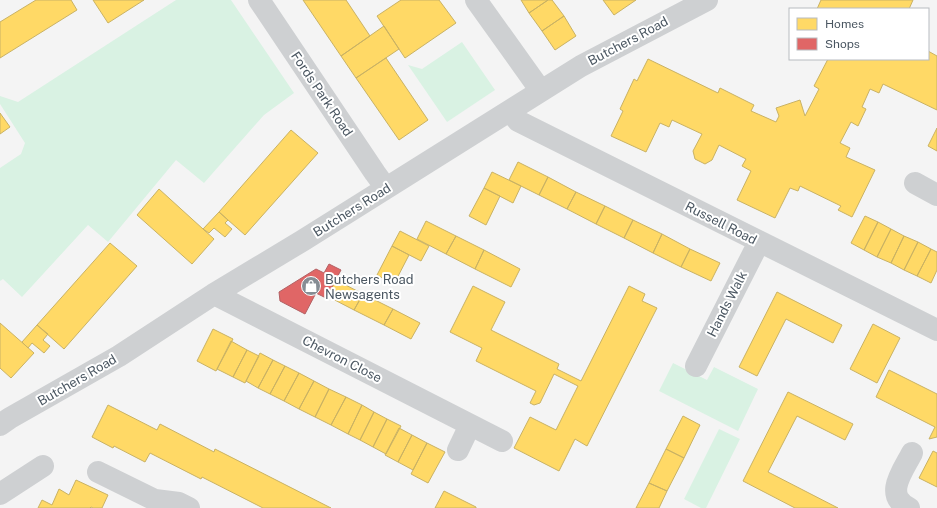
<svg xmlns="http://www.w3.org/2000/svg" width="937" height="508" font-family="'Public Sans',sans-serif">
<rect width="100%" height="100%" fill="#f4f4f4"/>
<path fill="#d9f2e3" d="M176,0H231L294,93L264,115L204,183L176,160L108,242L88,225L22,297L3,279L0,281V168L21,154L25,143L0,104V96L18,102Z
M462,42L495,90L447,122L408,65L422,69Z
M673,363L707,380L714,367L758,389L738,431L659,391Z
M719,429L740,439L706,508H701L684,499Z"/>
<path fill="#ffd966" stroke="#c9b264" d="M36,0H71L77,10L0,58V22Z
M93,0H144L108,23Z
M303,0H346L370,36L341,56Z
M401,0H439L456,23L405,58L377,16Z
M521,0H548L529,13Z
M548,0H552L564,16L542,31L529,13Z
M603,0H636L614,15Z
M821,0H913L909,9H817Z
M564,16L576,36L555,50L542,31Z
M384,26L399,49L356,78L341,56Z
M928,51L937,56V110L883,84L879,93L870,89L862,107L866,109L858,126L851,122L840,143L850,148L846,157L875,170L852,217L838,210L841,206L800,186L798,191L790,188L775,218L737,200L751,171L742,166L746,159L719,145L712,160L705,164L695,159L693,151L702,134L672,120L669,127L660,123L646,152L611,136L623,111L620,109L634,79L637,81L648,59L718,93L720,88L754,105L751,111L776,122L779,116L776,108L800,100L805,116L819,89L814,86L828,59H928Z
M386,58L428,120L399,140L356,78Z
M0,113L10,127L0,134Z
M937,128V151L928,146Z
M291,130L318,153L245,235L219,212Z
M518,162L548,177L539,195L509,180Z
M492,172L521,186L513,203L484,188Z
M548,177L576,192L567,209L539,195Z
M484,188L500,196L486,225L469,216Z
M159,189L214,239L192,264L137,215Z
M576,192L605,206L596,224L567,209Z
M605,206L633,220L624,238L596,224Z
M219,212L228,220L225,223L232,229L225,237L214,228L209,233L203,229Z
M865,216L878,222L864,250L851,243Z
M633,220L662,234L653,253L624,238Z
M426,221L456,236L446,254L417,239Z
M878,222L891,229L877,257L864,250Z
M891,229L904,236L891,263L877,257Z
M400,231L429,246L421,261L392,246Z
M662,234L690,249L681,267L653,253Z
M456,236L484,250L475,269L446,254Z
M904,236L918,242L904,270L891,263Z
M918,242L931,249L917,276L904,270Z
M110,243L137,266L64,349L37,325Z
M392,246L409,255L394,284L377,275Z
M690,249L720,263L711,281L681,267Z
M931,249L937,252V270L931,283L917,276Z
M484,250L520,269L511,287L475,269Z
M336,280L363,294L354,310L327,296Z
M473,286L505,302L491,330L559,364L557,369L581,381L629,286L645,294L642,301L657,308L587,446L575,439L559,471L514,448L530,417L556,430L578,386L554,374L540,403L534,405L530,403L536,391L476,361L482,348L450,332Z
M777,292L842,325L833,343L786,319L757,376L739,367Z
M363,294L393,309L384,325L354,310Z
M393,309L420,323L411,339L384,325Z
M0,323L34,353L11,378L0,368Z
M873,324L900,338L877,383L850,369Z
M37,325L48,334L43,340L50,346L44,353L32,343L28,348L22,342Z
M213,329L233,339L216,371L197,361Z
M231,341L247,350L233,377L217,369Z
M247,350L259,356L245,383L233,377Z
M260,353L273,360L258,388L246,381Z
M273,360L285,366L270,394L258,388Z
M285,366L299,373L284,401L270,394Z
M889,370L937,394V437L929,439L935,427L876,397Z
M299,373L314,381L299,409L284,401Z
M314,381L329,389L315,417L299,409Z
M329,389L346,397L331,425L315,417Z
M788,392L853,424L845,440L797,416L768,472L838,508H795L743,481Z
M346,397L362,405L348,434L331,425Z
M108,405L157,430L160,424L214,452L215,449L331,508H263L202,477L201,479L150,453L145,462L114,446L113,448L92,437Z
M362,405L374,412L360,440L348,434Z
M374,412L387,419L373,447L360,440Z
M683,416L700,425L684,458L666,449Z
M387,419L401,426L386,454L373,447Z
M399,428L412,435L398,462L385,455Z
M412,435L427,443L413,470L398,462Z
M427,443L445,452L428,483L411,474Z
M666,449L684,458L667,491L649,483Z
M933,451L937,453V487L919,478Z
M76,480L108,495L102,508H93L91,507L90,508H38L42,500L52,505L59,489L69,495Z
M649,483L667,491L659,508H636Z
M444,491L476,507V508H435Z"/>
<path fill="#e06666" stroke="#b36164" d="M329,264L341,270L326,298L316,293L305,314L280,301L279,292L316,269L324,273Z"/>
<g fill="none" stroke-linecap="round" stroke-linejoin="round">
<path stroke="#ced0d2" stroke-width="22" d="M259,0L375,173L386,188
M476,0L541,91
M510,111L518,121L937,330
M915,183L937,195
M214,294L502,441
M696,366L759,242
M0,425L10,418L119,356L214,294L302,241L581,66L707,0
M458,450L470,425
M98,472L155,500L179,503L189,508
M0,494L43,466
M909,508C883,495 903,471 912,453"/>
</g>
<defs>
<g id="shop-disc" transform="scale(1)"><circle r="9.5" fill="#868d94" stroke="#fff"/><path d="M-5-2.5h2.3a2.7 3.5 0 0 1 5.4 0H5L5.5 6h-11ZM-1.5-2.5h3a1.5 2.3 0 0 0-3 0Z" fill="#fff"/></g>
</defs>
<g fill-rule="evenodd">
<use href="#shop-disc" x="311" y="286"/>
</g>
<g text-anchor="middle" dominant-baseline="central" stroke-width="4" stroke-linejoin="round" paint-order="stroke">
<g font-size="13" fill="#4a5661" stroke="#fff">
<text transform="translate(628 41) rotate(-28)">Butchers Road</text>
<text transform="translate(322 94) rotate(56)">Fords Park Road</text>
<text transform="translate(352 210) rotate(-32)">Butchers Road</text>
<text transform="translate(721 223) rotate(27)">Russell Road</text>
<text transform="translate(727 304) rotate(-63)">Hands Walk</text>
<text transform="translate(342 359) rotate(27)">Chevron Close</text>
<text transform="translate(77 380) rotate(-30)">Butchers Road</text>
</g>
<g font-size="13" fill="#4a5661" stroke="#fff" text-anchor="start">
<text x="325" y="279">Butchers Road<tspan x="325" dy="15">Newsagents</tspan></text>
</g>
</g>
<rect x="789" y="8" width="140" height="52" fill="#ffffff" stroke="#b7bbc0"/>
<rect x="797" y="18" width="20" height="12" fill="#ffd966" stroke="#b7bbc0"/>
<text x="825" y="28" font-size="12" fill="#4a5661">Homes</text>
<rect x="797" y="38" width="20" height="12" fill="#e06666" stroke="#b7bbc0"/>
<text x="825" y="48" font-size="12" fill="#4a5661">Shops</text>
</svg>
